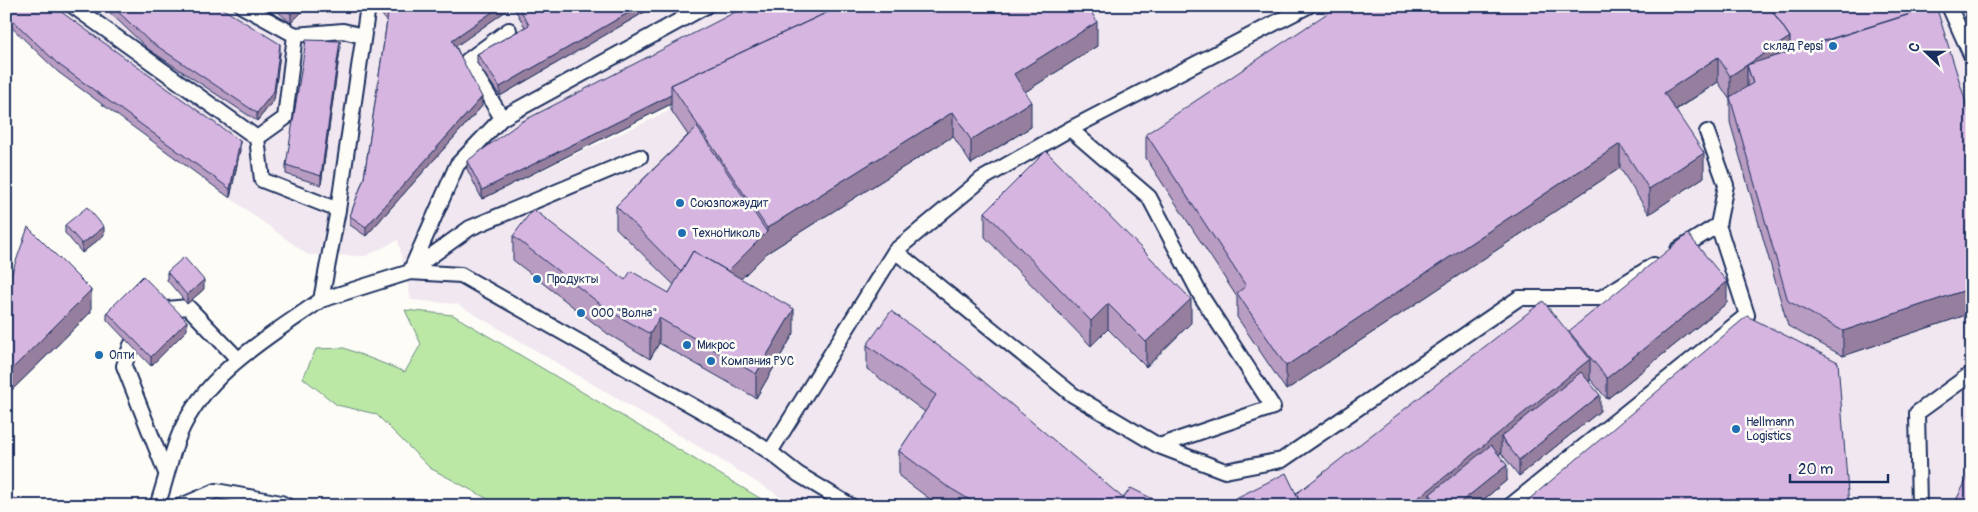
<svg xmlns="http://www.w3.org/2000/svg" width="1978" height="512" font-family="Pangolin,sans-serif">
<rect width="100%" height="100%" fill="#fdfcf7"/>
<filter id="ink" filterUnits="userSpaceOnUse"><feTurbulence type="fractalNoise" baseFrequency=".02" numOctaves="2"/><feDisplacementMap in="SourceGraphic" scale="10" xChannelSelector="R" yChannelSelector="G"/><feConvolveMatrix kernelMatrix="1 2 1 2 8 2 1 2 1" color-interpolation-filters="sRGB"/></filter>
<g filter="url(#ink)">
<path fill="#f1e7f0" d="M6,6H851L510,185L841,31L865,6H1972V506H795L711,454L457,304L411,300L398,240L366,256L308,255L58,72L6,22Z
M10,492L23,506H6V495Z"/>
<path fill="#bce8a6" stroke="#6c8c82" d="M405,310L453,315L773,506H501L430,468L376,414L337,405L303,378L316,349L344,348L405,372L421,344Z"/>
<g fill="none" stroke-linecap="round" stroke-linejoin="round">
<g stroke="#1b2f5e" stroke-width="18">
<path id="service" d="M73,6L257,138L262,180L338,210
M242,6L295,35L343,31L363,36
M1949,6L1972,57
M502,118L467,61L509,30
M1070,129L1308,6
M257,138L285,118L295,35
M1678,250L1718,225
M895,251L982,179L1070,129L1149,197L1201,296L1273,407L1159,446
M410,271L470,228L640,157
M410,272L461,275L739,432L770,452L798,474L851,506
M321,300L410,272L457,165L502,118L706,6
M167,309L188,307L238,359
M131,345L124,366L166,473
M770,452L895,251L1073,395L1159,446L1225,471L1282,460L1519,298H1601L1654,265
M157,506C166,482 170,456 180,433C206,372 270,336 321,300L338,210L368,6
M181,506L216,491L281,503L287,506
M1510,506L1747,315L1718,225L1726,185L1707,132
M1919,506L1917,413L1972,373"/>
</g>
<use href="#service" stroke="#fdfcf7" stroke-width="14"/>
</g>
<path fill="#b89cc2" stroke="#1b2f5e" d="M6,6L240,150L230,198L58,72L6,22Z
M103,6H218L280,53L274,100L257,121L148,49Z
M271,6H308L291,23Z
M382,6H513L456,46L482,106L366,236L350,225V216L364,178L387,21L382,15Z
M513,6H655L500,96L477,63V54L525,27Z
M747,6L1097,46L1025,92L1031,127L971,164L953,136L767,253L741,279L794,333L756,398L659,343L650,359L608,334L513,260V236L625,280L669,293L674,285L616,228V206L688,135L671,110V104L482,199L467,169V161Z
M1929,6L1972,122V313L1843,356L1788,326L1730,122V100L1718,82L1676,110L1704,177L1649,214L1620,168L1286,390L1237,317V297L1146,158V134Z
M340,50L321,185L286,174V165Z
M985,212L1191,323L1146,367L1108,329L1091,346L985,237Z
M65,225L104,235L82,253L65,233Z
M167,272L204,289L187,304L167,280Z
M6,290L91,312L10,392L6,384Z
M1727,303L1607,399L1590,379V381L1589,382L1600,411L1519,476L1501,453L1499,454L1507,480L1476,506H1220L1296,493L1569,333V331Z
M107,312L187,330L151,366L107,320Z
M867,345L1123,498L1167,506H939L899,476V451L925,412L867,369Z"/>
<path fill="#967f9e" stroke="#1b2f5e" d="M299,6H308L291,23V14Z
M501,6H513L452,49V40Z
M640,6H655L500,96V87Z
M1097,22V46L1014,99V74Z
M1790,37V62L1753,83L1747,65V89L1730,98V76Z
M340,41V50L321,185V176Z
M280,44V53L274,100L257,121V113Z
M1718,57V82L1664,117V93Z
M671,95V104L482,199V190Z
M482,97V106L366,236V227Z
M1031,102V127L971,164V140Z
M953,112V136L767,253L726,294V273L767,232V228Z
M240,141V150L230,198V189Z
M1620,144V168L1286,390V366Z
M8,150V159L6,161V152Z
M1704,153V177L1649,214V189Z
M104,227V235L82,253V244Z
M204,280V289L187,304V295Z
M1727,282V303L1607,399V378Z
M1972,288V313L1843,356V331Z
M91,290V312L10,392V371Z
M1191,299V323L1146,367V342Z
M1108,304V329L1091,346V321Z
M794,309V333L756,398V374Z
M659,318V343L650,359V334Z
M187,321V330L151,366V357Z
M1590,359V381L1508,447L1501,437V453L1438,504L1430,494V506H1407Z
M1600,395V411L1519,476V460Z
M1507,465V480L1476,506H1456Z"/>
<path fill="#d6b5e1" stroke="#1b2f5e" d="M6,6H53L240,141L230,189L58,64L6,14Z
M112,6H218L280,44L274,91L257,113L148,40Z
M281,6H299L291,14Z
M382,6H501L452,40L482,97L366,227L350,216L364,178L388,14Z
M518,6H640L500,87L477,54L529,25Z
M747,6H841L671,85V95L482,190L467,161L521,122Z
M841,6H1088L1097,22L1014,74L1031,102L971,140L953,112L767,228L671,85Z
M1338,6H1769L1790,37L1730,76L1718,57L1664,93L1704,153L1649,189L1620,144L1286,366L1237,293L1246,286L1146,134Z
M1769,6H1929L1930,8L1790,52V37Z
M1935,6H1936L1972,122V288L1843,331L1788,301L1730,97L1753,83L1747,65Z
M306,40L340,41L321,176L286,165Z
M697,127L767,232L728,271L693,251L681,272L616,206Z
M1046,151L1191,299L1146,342L1108,304L1091,321L985,212Z
M87,207L104,227L82,244L65,225Z
M533,209L625,280L631,271L669,293L693,251L794,309L756,374L659,318L650,334L608,310L513,236Z
M28,227L91,290L10,371L6,363V290Z
M1688,234L1727,282L1607,378L1569,331Z
M184,257L204,280L187,295L167,272Z
M143,276L187,321L151,357L107,312Z
M1543,301L1590,359L1430,489L1407,506H1302L1296,494Z
M891,311L964,365L1123,498L1131,488L1167,506H980L945,485L899,451L936,395L867,345Z
M1747,316L1838,362L1849,506H1521Z
M1581,372L1600,395L1519,460L1501,437Z
M1491,445L1507,465L1456,506H1439L1430,494Z
M1972,469V506H1953Z
M1286,473L1302,506H1220Z"/>
</g>
<g fill="#1f6fb2" stroke="#fdfcf7" stroke-width="2">
<circle cx="1833" cy="46" r="5"/>
<circle cx="680" cy="203" r="5"/>
<circle cx="682" cy="233" r="5"/>
<circle cx="537" cy="279" r="5"/>
<circle cx="581" cy="313" r="5"/>
<circle cx="687" cy="345" r="5"/>
<circle cx="99" cy="355" r="5"/>
<circle cx="711" cy="361" r="5"/>
<circle cx="1736" cy="429" r="5"/>
</g>
<g text-anchor="middle" dominant-baseline="central" stroke-width="5" stroke-linejoin="round" paint-order="stroke">
<g font-size="12" fill="#1b2f5e" stroke="#fdfcf7" text-anchor="start">
<text x="1823" y="46" text-anchor="end">склад Pepsi</text>
<text x="690" y="203">Союзпожаудит</text>
<text x="692" y="233">ТехноНиколь</text>
<text x="547" y="279">Продукты</text>
<text x="591" y="313">ООО "Волна"</text>
<text x="697" y="345">Микрос</text>
<text x="109" y="355">Опти</text>
<text x="721" y="361">Компания РУС</text>
<text x="1746" y="422">Hellmann<tspan x="1746" dy="14">Logistics</tspan></text>
</g>
</g>
<rect width="1978" height="512" fill="none" stroke="#fdfcf7" stroke-width="25"/>
<rect x="12" y="12" width="1953" height="487" fill="none" stroke="#1b2f5e" stroke-width="2" filter="url(#ink)"/>
<g transform="translate(1926 52) rotate(292)" stroke="#fdfcf7" stroke-width="4" paint-order="stroke">
<path d="M0-4L9 19L0 12L-9 19Z" fill="#1b2f5e"/>
<text y="-8" font-size="14" font-weight="bold" text-anchor="middle" fill="#1b2f5e">С</text>
</g>
<path d="M1790 474v8h98v-8" fill="none" stroke="#1b2f5e" stroke-width="2.5"/>
<text x="1798" y="474" font-size="15" fill="#1b2f5e" stroke="#fdfcf7" stroke-width="4" paint-order="stroke">20 m</text>
</svg>
